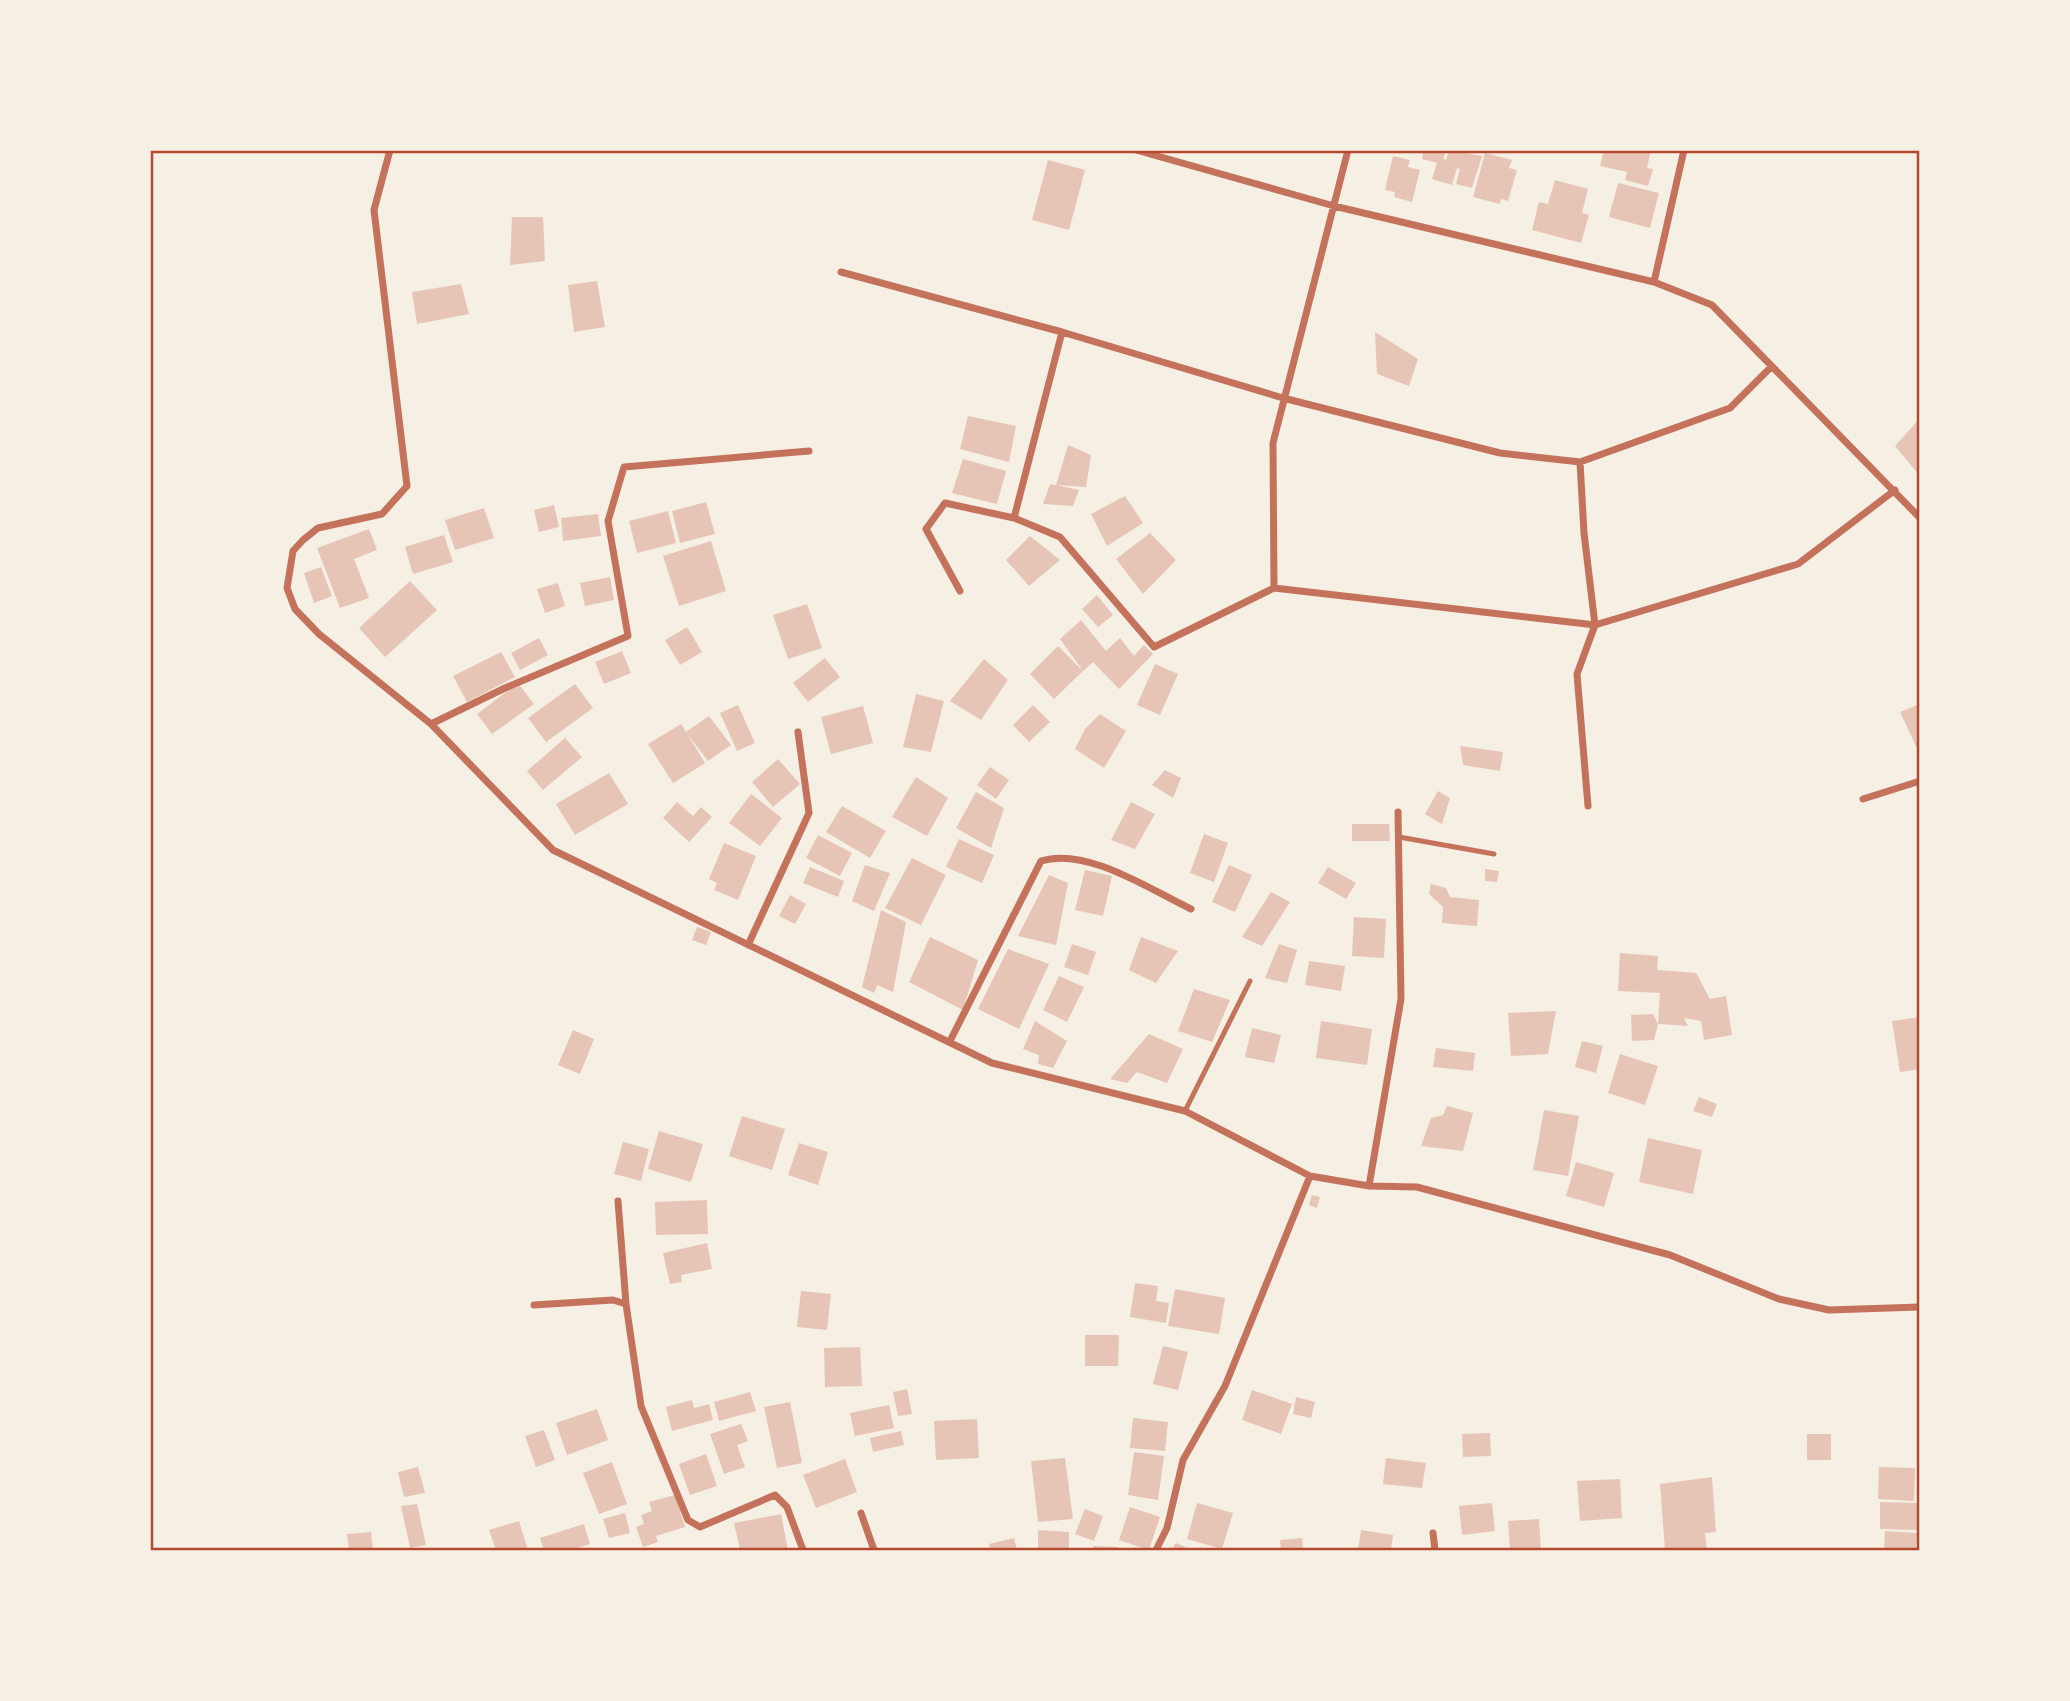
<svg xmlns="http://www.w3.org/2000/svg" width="2070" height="1701" font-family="'Nunito Sans',sans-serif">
<rect width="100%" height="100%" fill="#f6efe4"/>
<path fill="#e6c5b7" d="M1424,150H1446L1443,159L1446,160L1449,150L1482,156L1472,188L1456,184L1460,169L1457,168L1452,185L1432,179L1437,163L1422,159Z
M1604,150H1651L1647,168L1653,169L1648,186L1625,180L1627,172L1600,166Z
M1485,153L1512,160L1509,168L1517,170L1508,201L1501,199L1500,204L1473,197Z
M1393,156L1410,160L1408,167L1420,170L1412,202L1394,197L1395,192L1385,190Z
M1048,160L1085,170L1069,230L1032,220Z
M1555,180L1588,189L1582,213L1589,215L1581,243L1532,230L1539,202L1548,204Z
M1618,183L1659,193L1650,228L1609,217Z
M512,217H543L545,261L510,265Z
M597,281L605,327L574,332L568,285Z
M461,284L469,314L417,324L412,292Z
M1375,332L1418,359L1409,386L1377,374Z
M968,416L1016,426L1009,462L960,449Z
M1920,418V476L1895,446Z
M1068,445L1091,455L1086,487L1056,485L1079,490L1073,506L1043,504L1050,484L1056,485Z
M963,459L1006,471L997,504L952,493Z
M1125,496L1143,523L1107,546L1091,514Z
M706,502L715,534L680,543L672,511Z
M554,505L559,527L539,532L534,510Z
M484,508L494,538L455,550L445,520Z
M668,511L676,543L637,553L629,521Z
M598,514L601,536L563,541L561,518Z
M369,529L377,550L354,559L369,598L340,608L317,548Z
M1150,533L1176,560L1143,594L1116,559Z
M444,535L453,562L413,574L405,547Z
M1030,536L1060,560L1029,586L1006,560Z
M711,541L726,591L679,606L663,556Z
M321,567L332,596L314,603L304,573Z
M610,577L614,600L585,606L580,583Z
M410,581L437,610L385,657L359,628Z
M558,583L565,606L545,613L537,589Z
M1097,595L1113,615L1098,627L1082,609Z
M807,604L822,648L788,659L773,615Z
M1081,620L1106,651L1120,638L1134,656L1144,645L1153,654L1119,689L1093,662L1083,671L1060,639Z
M687,627L702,652L680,665L665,640Z
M539,638L548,655L520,670L511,653Z
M1058,646L1083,671L1054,699L1030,674Z
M622,651L631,673L604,684L595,662Z
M501,652L515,677L467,702L453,676Z
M825,658L840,677L808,702L793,683Z
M984,659L1008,680L981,720L950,701Z
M1155,664L1178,674L1160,715L1137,705Z
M518,683L534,704L492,734L477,714Z
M575,684L593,708L546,742L528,718Z
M916,694L944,701L931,752L903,747Z
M1920,704V755L1900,712Z
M738,705L755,743L737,751L720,713Z
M1033,705L1050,722L1029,742L1013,725Z
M863,706L873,743L831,754L821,717Z
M1100,714L1126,731L1104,768L1075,749L1085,729Z
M709,716L731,745L708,761L688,735L705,763L673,783L648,744L681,724L686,732Z
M565,738L582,757L543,790L527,771Z
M1460,746L1503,752L1500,771L1463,765Z
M778,759L800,784L773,807L752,782Z
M990,767L1009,780L996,799L977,785Z
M1165,770L1181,778L1173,798L1152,785Z
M609,773L628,804L575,835L556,804Z
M916,777L948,798L927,836L892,817Z
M1438,791L1450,798L1442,824L1425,814Z
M976,792L1004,808L991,848L956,828Z
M751,794L782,818L760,846L729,823Z
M677,802L693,816L701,807L712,817L689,842L663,818Z
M1131,802L1155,814L1135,849L1111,840Z
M842,806L886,831L870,858L826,832Z
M1352,824H1389L1390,841H1352Z
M1204,834L1228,843L1214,882L1190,873Z
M818,835L852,853L840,876L806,858Z
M959,839L994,855L982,883L946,867Z
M724,843L756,856L738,900L714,890L717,883L709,879Z
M912,858L946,875L921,925L885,908Z
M865,865L890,873L874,911L852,901Z
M1229,865L1252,875L1235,912L1212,902Z
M810,867L844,881L838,897L803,883Z
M1328,867L1356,883L1346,899L1318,883Z
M1485,869L1499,871L1497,882L1485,881Z
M1085,870L1112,876L1103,916L1075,910Z
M1049,875L1068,883L1056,945L1018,936Z
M1431,884L1446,888L1450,897L1479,900L1477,926L1442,923L1443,907L1429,894Z
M1271,892L1290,902L1262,946L1242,937Z
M790,895L806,904L795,924L779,916Z
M881,910L906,922L893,992L877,985L874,993L862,987Z
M1354,917L1386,919L1384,958L1352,956Z
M697,927L711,932L706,945L692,940Z
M930,937L978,960L963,1010L909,982Z
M1141,937L1178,951L1156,983L1129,970Z
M1072,944L1096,952L1088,975L1064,967Z
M1279,944L1297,950L1287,983L1265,978Z
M1008,949L1049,964L1019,1029L978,1009Z
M1620,953L1658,956L1657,970L1696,973L1710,999L1726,996L1732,1035L1704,1040L1701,1021L1684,1018L1688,1026L1658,1024L1660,993L1618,991Z
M1309,961L1345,966L1341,991L1305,985Z
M1059,976L1084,987L1067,1022L1043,1010Z
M1194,989L1230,1000L1212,1042L1178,1031Z
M1556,1011L1548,1054L1511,1056L1508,1013Z
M1653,1014L1658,1024L1654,1040L1632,1041L1631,1015Z
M1920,1017V1069L1900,1072L1892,1021Z
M1035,1021L1067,1041L1053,1068L1038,1064L1039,1055L1023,1049Z
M1321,1021L1372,1029L1367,1065L1316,1058Z
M1252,1028L1281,1035L1274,1063L1245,1057Z
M573,1030L594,1039L580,1074L558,1065Z
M1149,1034L1183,1049L1167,1083L1137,1072L1127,1083L1110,1079Z
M1582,1041L1603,1046L1596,1073L1575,1067Z
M1436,1048L1475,1053L1473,1071L1433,1067Z
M1620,1054L1658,1066L1645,1105L1608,1093Z
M1699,1097L1717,1104L1712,1117L1693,1111Z
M1447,1106L1473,1113L1463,1151L1421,1146L1431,1118L1443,1115Z
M1544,1110L1579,1116L1568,1176L1533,1170Z
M742,1116L785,1129L772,1170L729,1156Z
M659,1131L703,1144L691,1182L648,1169Z
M1648,1138L1702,1150L1693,1194L1639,1182Z
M623,1142L649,1149L641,1181L614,1174Z
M799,1143L828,1152L818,1185L788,1175Z
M1576,1162L1614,1173L1604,1207L1566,1196Z
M1312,1195L1320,1197L1317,1208L1309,1205Z
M707,1200L708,1234L656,1235L655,1202Z
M707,1243L712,1269L681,1275L682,1282L670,1284L663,1253Z
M1135,1283L1158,1286L1156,1301L1169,1303L1166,1323L1130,1317Z
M1175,1289L1225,1298L1219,1334L1168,1326Z
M801,1291L831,1294L827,1330L797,1327Z
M1085,1335H1119L1118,1366H1085Z
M1163,1346L1188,1352L1178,1390L1153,1384Z
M860,1347L862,1386L825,1387L824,1348Z
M907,1389L912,1414L898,1416L893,1392Z
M1252,1390L1292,1404L1281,1434L1242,1420Z
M750,1392L756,1411L719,1421L714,1402Z
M1296,1397L1315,1402L1311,1418L1293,1414Z
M692,1400L694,1408L709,1404L713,1420L672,1431L666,1407Z
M790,1402L802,1463L777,1468L764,1407Z
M889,1405L894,1428L855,1436L850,1413Z
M597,1409L608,1440L567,1455L556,1423Z
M1133,1418L1168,1422L1165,1451L1130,1448Z
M977,1419L979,1458L936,1460L934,1421Z
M741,1424L748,1441L737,1445L745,1467L724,1474L710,1434Z
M544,1430L555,1460L536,1467L525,1436Z
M901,1431L904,1445L873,1452L870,1438Z
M1490,1433L1491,1456L1463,1457L1462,1434Z
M1807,1434H1831V1460H1807Z
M1134,1452L1164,1456L1158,1500L1128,1495Z
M706,1454L717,1486L690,1495L679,1464Z
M1065,1458L1073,1519L1038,1522L1031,1461Z
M1386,1458L1426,1463L1422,1488L1383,1484Z
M845,1459L857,1492L816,1508L803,1475Z
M612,1462L627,1504L599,1514L583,1473Z
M418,1467L425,1493L404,1497L398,1472Z
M1879,1467L1915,1468L1914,1501L1878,1499Z
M1712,1477L1716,1532L1705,1533L1707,1550H1665L1660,1484Z
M1620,1479L1622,1518L1580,1521L1577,1481Z
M675,1495L685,1527L656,1536L658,1542L643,1547L636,1527L644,1524L641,1515L652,1511L649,1502Z
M1880,1502L1919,1503L1918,1530L1880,1529Z
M1197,1503L1233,1513L1222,1549L1187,1539Z
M1492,1503L1495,1531L1462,1535L1459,1506Z
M417,1504L426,1545L410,1548L401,1506Z
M1130,1507L1160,1517L1149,1550L1119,1540Z
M1085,1509L1103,1516L1094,1541L1075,1534Z
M625,1513L630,1533L609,1538L603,1519Z
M781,1514L788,1550H740L734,1523Z
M1539,1519L1541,1550H1510L1508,1521Z
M519,1521L528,1550H496L489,1530Z
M584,1524L590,1544L572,1550H544L540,1538Z
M1038,1530L1069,1532V1550H1038Z
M1361,1530L1393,1535L1391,1550H1358Z
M1885,1531L1917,1533L1916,1550H1884Z
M371,1532L373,1550H349L347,1534Z
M1014,1538L1017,1550H991L989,1544Z
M1302,1538L1303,1550H1281L1280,1540Z
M1176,1543L1192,1550H1171Z
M1093,1546L1118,1547L1117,1550H1093Z"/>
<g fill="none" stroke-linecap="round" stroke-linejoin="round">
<path stroke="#c5725c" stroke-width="5" d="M1399,837L1494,854
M1185,1111L1250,981"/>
<path stroke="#c5725c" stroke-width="7" d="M390,150L374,210L407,486L382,514L318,528L303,540L293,551L287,588L295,609L319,634L431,724L553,850L992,1063L1185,1111L1310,1176
M1136,150L1334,206L1654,282L1712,305L1920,518
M841,272L1062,332L1283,398L1500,453L1580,462L1730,408L1771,367
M1654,282L1684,150
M1062,332L1014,518L1060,537L1154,647L1274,588L1595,625L1798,564L1895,490
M1580,462L1584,533L1595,625L1577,674L1588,806
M1274,588L1273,443L1348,150
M960,591L926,529L945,503L1014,518
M431,724L505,688L628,636L608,521L624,467L809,451
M1863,799L1920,781
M748,945L809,813L798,732
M950,1041L1041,861C1087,847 1149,889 1191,909
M1369,1186L1401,999L1398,812
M618,1201L626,1304L641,1406L688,1520L700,1527L775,1495L787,1507L803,1550
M534,1305L613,1300L626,1304
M861,1513L874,1550
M1433,1533L1435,1550
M1156,1550L1167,1528L1183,1460L1225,1386L1310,1176L1369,1186L1417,1187L1670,1255L1779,1299L1829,1310L1920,1307"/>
</g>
<rect width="2070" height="1701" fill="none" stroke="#f6efe4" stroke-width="304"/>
<rect x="152" y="152" width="1766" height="1397" fill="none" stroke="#b5482f" stroke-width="2.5"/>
</svg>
